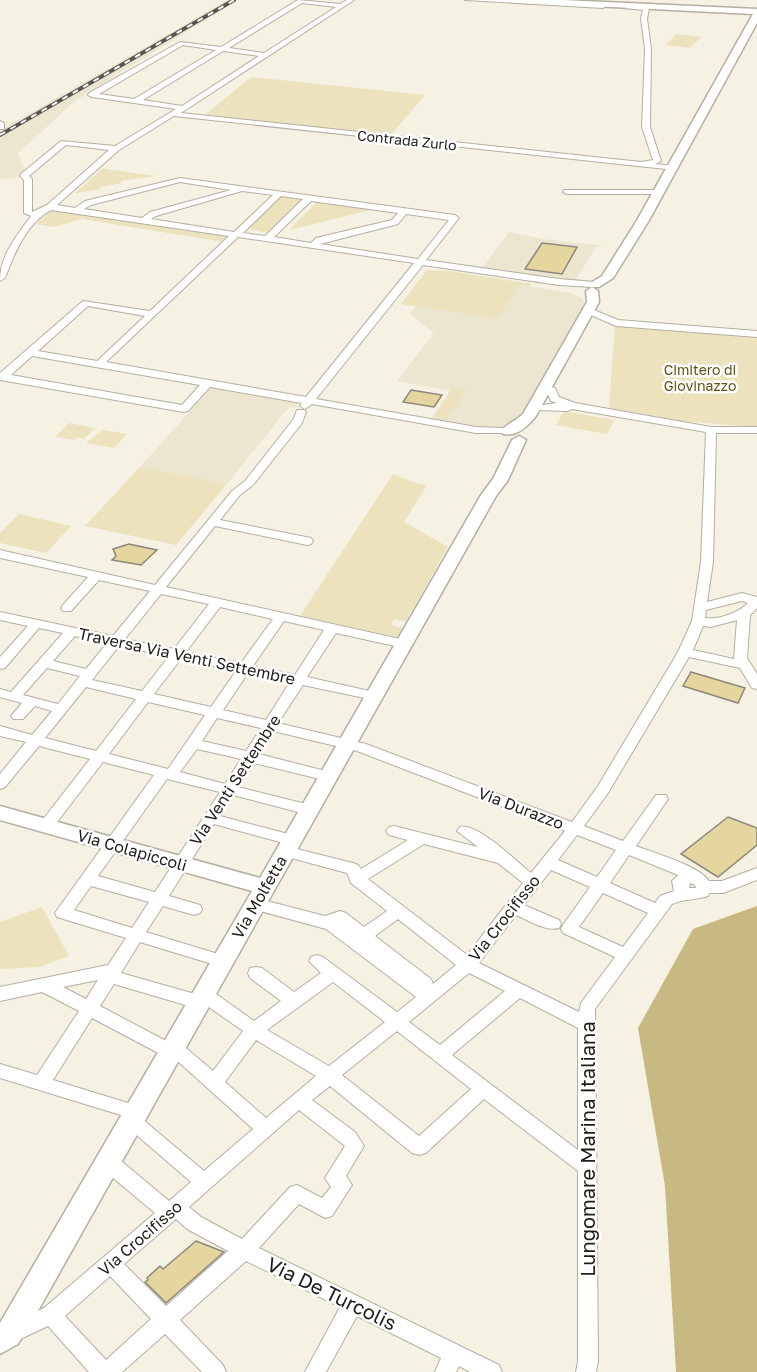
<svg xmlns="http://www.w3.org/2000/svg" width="757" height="1372" font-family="'Golos Text',sans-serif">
<rect width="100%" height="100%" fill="#f5f1e3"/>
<path fill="#ece6d1" d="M228,0H238L75,101L18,153L25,171L16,178L0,179V130Z
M509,232L543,239L605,246L596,247L575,281L482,268Z
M520,285L571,293L582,298L586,306L526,413L511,425L500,428H487L431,419L450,391L397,381L434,333L410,314L416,306L497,319Z
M211,388L299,403L296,408L289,407L227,484L140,467Z"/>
<path fill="#ece2bd" d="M677,34L701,37L690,48L665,45Z
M251,77L425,95L389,137L205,115Z
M103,168L106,169L156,176L121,181V183L100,187L101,189L75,193Z
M282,196L304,199L269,233L247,229Z
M318,201L375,209L289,230Z
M52,210L227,236L222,241H218L82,219L54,227L36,224Z
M427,270L450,271L531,284L530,286L520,285L497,319L401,304Z
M615,325L757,336V427L657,419V416L609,408Z
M453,388L466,391L446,420L433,417Z
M564,411L614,420L607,434L556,425Z
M69,423L95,428L84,439L78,437L74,440L55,437Z
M103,430L127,434L114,448L86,443Z
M140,467L227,484L176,545L85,526Z
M393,474L418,484L427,485L404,522L448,547L406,621L394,619L391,625L403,628L397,637L300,616Z
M19,514L71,526L46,553L0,543V533Z
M42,907L69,956L39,967L0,969V922Z"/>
<path fill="#c8b982" d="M757,906V1372H676L665,1186L638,1028L693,929Z"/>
<path fill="#e5d59e" stroke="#8b887b" stroke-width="1.5" d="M542,243L577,247L562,274L525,269Z
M411,390L442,395L434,407L403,402Z
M129,544L138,546L157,550L141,565L112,560L116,556L113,549Z
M691,672L745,688L738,703L683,686Z
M728,817L757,828V845L718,877L681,854Z
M196,1241L224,1252L166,1303L145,1282L148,1280L147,1278L160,1266L163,1269Z"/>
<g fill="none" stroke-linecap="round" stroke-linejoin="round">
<g stroke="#b3afa2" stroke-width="2">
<path id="street" d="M298,0L340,4L347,0H354L181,113L641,162L653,160L642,127L645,49L641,19L643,10L625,8L628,6L649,8L647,19L651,49L650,127L661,161L655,164L675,166V170L174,116L119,150L57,205L75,208L85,201L180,178L455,215L459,218L426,260L559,279L595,282L597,284L592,287L559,285L423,265L316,399L476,427L504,428L509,431L508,433H476L312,404L305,409L300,406L302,403L210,387L188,411L184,412L0,380V373L83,301L150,311L229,236L51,210C26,224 15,252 5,278L0,281C0,255 16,237 31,216L24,213V180L20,176L21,174L61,141L115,146L176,109L92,97L88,95L89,93L180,42L221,47ZM302,3L336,7L264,53L229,48ZM183,45L216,50L134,99L99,94ZM223,51L259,56L182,106L143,100ZM66,145L109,150L47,205L32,212V179L29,176ZM180,182L231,190L150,212L142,218L84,209L91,205ZM242,191L273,195L234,232L151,219L156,216ZM281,196L303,199L265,236L243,233ZM311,201L398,213L392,220L316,238L311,243L274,237ZM406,214L449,220L418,259L320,244L398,224ZM238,237L414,263L306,397L106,362ZM88,306L145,316L97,361L38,351ZM32,356L200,385L182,405L11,375Z
M465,0H510L606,6L603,8Z
M0,121L4,123V129H0Z
M564,190H659L663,192L659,194H567L563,192Z
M594,310L618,320L757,331V337L616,326L591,315V311Z
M551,387L555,388L559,397L575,403L711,427H757V433H716L713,562L707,602L742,593L757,597V608L750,615L747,658L757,674V689L752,688L740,668L689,657L608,793L584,826L623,841L656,795H666L668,799L636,846C654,853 700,866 709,881H722L757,868V880L723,893H709L708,896C695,900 684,899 672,904L595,1009L598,1361L596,1372H576L578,1361V1171L484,1099L426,1153L419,1155L412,1153L330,1086L312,1100L355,1132L364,1146L346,1176L352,1185L332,1216L325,1218L299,1204L259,1248L499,1365L502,1372H470L459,1366L456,1372H435L441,1358L357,1316L326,1372H305L340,1307L246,1261L180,1320L223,1365L226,1372H202L165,1334L122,1372H89L48,1326L14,1342L7,1339L4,1332L7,1325L44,1308L155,1213L100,1167L98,1161L100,1155L107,1153L114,1155L169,1201L191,1182L125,1125L122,1120L124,1116L0,1078V1064L37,1075L79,1011L42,992L0,1001V987L108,965L126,938L57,917L55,913L154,775L103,762L51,830H41L39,826L41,822L90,759L39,746L5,787L0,789V774L26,742L0,736V726L32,735L52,711L35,706L23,719H13L11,716L22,703L0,697V689L11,692L63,633L39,628L5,668L0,669V657L28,626L0,620V612L113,636L150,591L99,580L71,611H63L61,608L63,605L88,577L0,558V550L155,585L232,491L245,481L293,420L297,410H305L306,412L302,423L253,485L240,495L220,520L311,538L313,541L311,544L307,545L215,526L166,587L409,641L411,644L404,648L336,633L307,677L374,692L381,696L374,700L303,685L278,723L366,744L572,822L598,786L678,652L692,621L701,562L706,432L572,409L567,411L536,410V406L557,403L551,401L546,390ZM161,594L209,604L174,649L125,639ZM742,601L748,603C738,613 719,620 705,618L706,610ZM220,607L273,619L241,663L186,652ZM737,620L734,659L693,650L703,626L711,627ZM284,621L324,630L295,675L253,666ZM75,636L107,643L86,669L53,661ZM119,646L169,656L142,691L92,680ZM181,659L236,671L211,707L154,694ZM47,668L80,676L58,704L23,695ZM248,673L290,682L266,720L223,710ZM86,687L136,699L96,751L45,738ZM148,702L205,715L168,769L109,754ZM217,718L261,728L246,751L202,741ZM273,731L357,751L565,831L531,873C517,862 477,822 460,827L457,831L478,847L394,826L389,827L386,831L389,835L408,840L361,869L358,865L353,863L285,846L280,847L277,851L280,855L347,873L351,883L387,911L364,927L346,913L340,911L325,916L255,898L249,900L247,904L249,908L326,929L416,997L397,1012L323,957L317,955L311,957L309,961L321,973L294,992L262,968L256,967L250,968L248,973L250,978L281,1001L254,1021L209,989L203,987L197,989L195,994L121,973L140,942L222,967L228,965L230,961L228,957L146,932L163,906L194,915L200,913L202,909L200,905L169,896L214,824L291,845L296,844L299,840L296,836L220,816L233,795L309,815L314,814L316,810L314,806L238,787L254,763L328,781L333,779L335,776L333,773L259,754ZM197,749L241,759L225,784L180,772ZM167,779L220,792L155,892L98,876ZM577,835L616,850L597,877L558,860ZM424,844L498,863L523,883L467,955L368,879ZM629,855L678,875L672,881L674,891L660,896L655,903L610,883ZM551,870L590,887L563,925L561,929L563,933L615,957L581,1003L579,1012L479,963L516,915C528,920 546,932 559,928L561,924L559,920L524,905ZM690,883L695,885L696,888H689ZM91,886L149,902L132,928L74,910ZM603,893L648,913L623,947L579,927ZM398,919L456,965L433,984L431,979L375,936ZM469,973L505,991L440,1045L409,1022ZM98,980L86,999L63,987ZM333,982L385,1022L329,1066L267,1030ZM114,984L199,1009L206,1005L243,1031L213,1071L179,1042L173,1040L168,1042L100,1006ZM520,998L578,1028V1150L452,1055ZM92,1018L164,1056L173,1057L253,1129L204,1171L141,1118L144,1112L141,1107L53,1080ZM397,1031L471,1089L419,1136L342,1075ZM256,1040L316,1076L266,1118L225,1082ZM299,1110L345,1146L325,1178L331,1187L322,1198L297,1185L290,1187L242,1239L201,1217L189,1207ZM176,1219L187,1229L228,1251L166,1306L124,1264ZM110,1276L151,1319L106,1360L65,1316Z"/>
</g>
<g stroke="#b3afa2" stroke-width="3">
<path id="secondary" d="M507,0H562L757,9V23L648,222L613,278L599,287H591L589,284L602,276L636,222L753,14L511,2Z
M592,287L598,291L599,302L536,416C528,426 517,437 503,434L501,431C506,424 517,420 523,414L587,302L586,291Z
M519,436L526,440L508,480L496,496L39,1309L18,1344L0,1354V1323L252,891L0,820V806L260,878L481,495L493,479L512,440Z"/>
</g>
<use href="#street" fill="#fff" fill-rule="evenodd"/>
<use href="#secondary" fill="#fff" fill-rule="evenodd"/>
<g stroke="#58564f" stroke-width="4">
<path id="rail" d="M0,135L234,0"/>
</g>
<use href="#rail" stroke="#fff" stroke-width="2" stroke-dasharray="6" stroke-linecap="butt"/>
</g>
<g text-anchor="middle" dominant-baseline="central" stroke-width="5" stroke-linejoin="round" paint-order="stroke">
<g font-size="14" fill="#1e1d18" stroke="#fff">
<text transform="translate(407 140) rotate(6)">Contrada Zurlo</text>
</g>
<g font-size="14" fill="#625211" stroke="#fff">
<text x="700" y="369">Cimitero di<tspan x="700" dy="16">Giovinazzo</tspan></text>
</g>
<g font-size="16" fill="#1e1d18" stroke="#fff">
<text transform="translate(187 656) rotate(12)">Traversa Via Venti Settembre</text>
<text transform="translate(235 780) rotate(-57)">Via Venti Settembre</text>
<text transform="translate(521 808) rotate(21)">Via Durazzo</text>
<text transform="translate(132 850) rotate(16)">Via Colapiccoli</text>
<text transform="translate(259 897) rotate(-60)">Via Molfetta</text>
<text transform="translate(504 918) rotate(-52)">Via Crocifisso</text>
<text transform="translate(140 1238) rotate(-41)">Via Crocifisso</text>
</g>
<g font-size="20" fill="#1e1d18" stroke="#fff">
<text transform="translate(587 1149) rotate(-90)">Lungomare Marina Italiana</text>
<text transform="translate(332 1293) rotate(26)">Via De Turcolis</text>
</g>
</g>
</svg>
